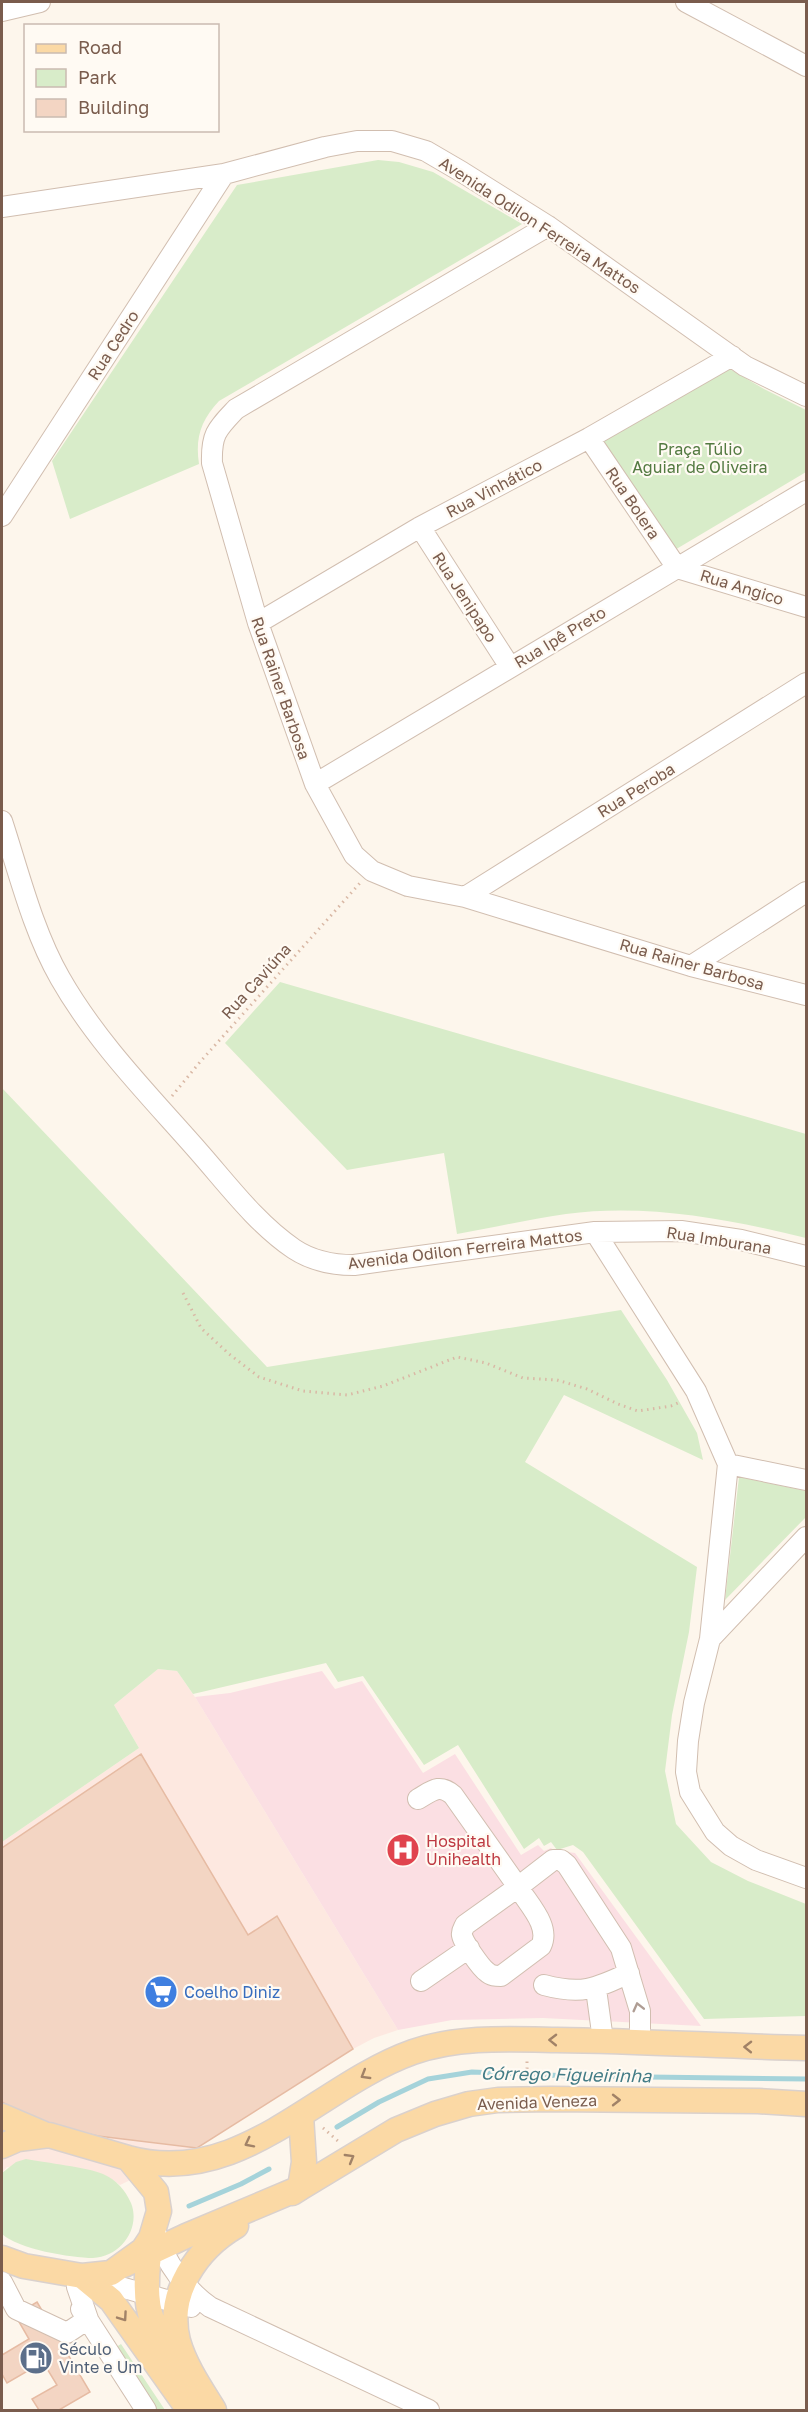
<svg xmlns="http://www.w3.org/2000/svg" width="808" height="2412" font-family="'Golos Text',sans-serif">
<rect width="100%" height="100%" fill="#fdf6ec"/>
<path fill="#fde8e0" d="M158,1669L177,1671L195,1697L398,2030L374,2038L353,2049L197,2148L120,2185L113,2180L7,2167L2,2173V1842L139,1748L114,1705Z"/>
<path fill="#fbdfe3" d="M322,1671L335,1689L362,1681L423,1773L455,1754L521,1855L538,1845L544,1851L551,1848L558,1855L568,1852L575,1853L701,2026L543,2018L452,2020L398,2030L195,1697L230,1693Z"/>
<path fill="#d8ecc9" d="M378,160L399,162L433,172L522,224L219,401C201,420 195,438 199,464L70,519L52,461L237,185Z
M728,368L764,389L806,410V472L673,551L598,440Z
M280,982L806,1134V1238C729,1219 646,1203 566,1214C529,1219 493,1228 457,1234L444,1153L347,1170L225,1043Z
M2,1088L267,1367L621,1310L667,1380L697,1433L703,1460L564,1395L525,1462L697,1567L689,1632L672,1715L665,1771L676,1824L711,1862L748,1881L806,1904V2016L704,2019L583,1852L573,1845L557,1850L551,1842L544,1846L539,1838L524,1849L458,1745L424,1765L363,1676L338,1682L326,1663L193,1694L177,1671L158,1669L114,1705L139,1748L2,1842Z
M739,1477L806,1491V1517L725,1600Z
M26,2159C47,2163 86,2167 103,2174C117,2180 125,2190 131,2203C141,2228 121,2257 93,2258C71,2258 18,2249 2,2234V2173L16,2162Z
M121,2344L165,2410H154L113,2349Z"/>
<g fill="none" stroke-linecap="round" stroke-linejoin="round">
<path stroke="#a5d3da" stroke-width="5" d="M337,2127L379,2102L428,2079L472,2072L572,2076L806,2079
M189,2206L241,2184L269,2169"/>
</g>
<path fill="#f3d5c3" stroke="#e6bba3" stroke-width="1.5" d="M141,1754L248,1935L277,1916L353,2049L197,2148L98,2136L39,2123L2,2102V1848Z
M37,2302L90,2392L59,2410H39L32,2399L57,2385L43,2362L7,2383L2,2374V2355L29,2339L15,2315Z"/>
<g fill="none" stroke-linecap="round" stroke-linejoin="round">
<g stroke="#d1beb0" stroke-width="22">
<path id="minor" d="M686,2L806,66
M2,11L40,2
M2,207L224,174L325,147L357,141H392L426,151L462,172L548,226L745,366L806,396
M548,226L236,409C217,429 211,434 212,463L258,623L315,784L354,855L372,871L408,886L465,897L691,966L806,995
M589,438L677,568L806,607
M2,516L224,174
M420,527L510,667
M258,623L420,527L589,438L732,356
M315,784L806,491
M2,821C19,873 33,931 60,978C97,1043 150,1096 199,1152C228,1185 257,1224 294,1249C312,1261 333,1265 354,1265L595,1232L696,1391L728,1464L710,1639L694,1703L688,1741L686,1772L690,1792L715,1832L731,1846L756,1860L806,1878
M465,897L806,683
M691,966L806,892
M595,1232L681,1231L741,1240L806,1256
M728,1464L806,1480
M710,1639L806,1537
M418,1799C432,1791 439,1783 453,1795L518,1887L553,1860H561L567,1865L621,1948L640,2011V2041
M518,1887C528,1904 551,1926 541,1946L501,1976C496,1976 491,1976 487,1972C481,1968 462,1941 462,1935C461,1931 464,1928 465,1925Z
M421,1981L469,1948
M544,1985C581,1995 595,1989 629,1973
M596,1989L603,2040
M157,2235C165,2262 186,2290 210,2307L429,2410
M2,2282L16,2309L67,2333L88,2319
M81,2309L146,2410
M88,2319L77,2287V2282L82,2276L191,2307"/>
</g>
<g stroke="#dad1cd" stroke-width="27">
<path id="major" d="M2,2116L44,2134
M2,2146L18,2139L49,2135L128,2158L156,2192L159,2211L151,2238L143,2250L111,2273L82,2276L24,2266L2,2258
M128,2158C240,2189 317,2086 413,2052C458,2036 510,2039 557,2040C640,2041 723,2046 806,2048
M292,2193L300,2188L304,2162L301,2116
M151,2241C147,2266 143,2299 153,2322C159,2337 169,2351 178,2364
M124,2265L186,2236L300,2188L396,2130L435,2114L469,2104L498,2100L551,2099L758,2101L806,2104
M82,2276L111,2300L189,2410
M214,2410C201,2389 185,2366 178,2341C166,2293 197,2249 236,2226"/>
</g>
<path stroke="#d9b8a5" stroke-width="3" stroke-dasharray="1.5 4.5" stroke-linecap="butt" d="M172,1096L200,1062L360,883
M183,1293L201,1328L229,1354L259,1377L303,1391L347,1395L383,1386L457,1357L486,1363L523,1378L557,1380L587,1389L618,1404L638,1411L671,1406L680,1402
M527,2081V2061
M323,2128L338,2141"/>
<use href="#minor" stroke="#fff" stroke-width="20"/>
<use href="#major" stroke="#fbd9a5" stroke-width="24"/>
</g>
<defs><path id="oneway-chevron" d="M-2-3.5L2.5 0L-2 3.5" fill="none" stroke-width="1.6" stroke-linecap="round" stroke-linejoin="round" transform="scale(1.5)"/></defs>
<use stroke="#af9d94" href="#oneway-chevron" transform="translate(638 2007) rotate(-104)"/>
<g stroke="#a18267">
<use href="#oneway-chevron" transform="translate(553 2040) rotate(-179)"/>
<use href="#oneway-chevron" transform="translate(748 2047) rotate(-179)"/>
<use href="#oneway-chevron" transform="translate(365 2075) rotate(149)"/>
<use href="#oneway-chevron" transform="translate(616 2100)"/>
<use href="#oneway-chevron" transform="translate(249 2143) rotate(153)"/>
<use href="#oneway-chevron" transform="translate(350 2158) rotate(-30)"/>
<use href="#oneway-chevron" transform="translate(123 2317) rotate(55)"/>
</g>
<defs>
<g id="hospital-disc" transform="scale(1.725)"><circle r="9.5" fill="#e0444e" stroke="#fffaf3"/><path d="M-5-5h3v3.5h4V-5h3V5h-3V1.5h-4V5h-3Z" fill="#fff"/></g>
<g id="supermarket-disc" transform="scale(1.725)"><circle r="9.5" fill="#3f7fe0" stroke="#fffaf3"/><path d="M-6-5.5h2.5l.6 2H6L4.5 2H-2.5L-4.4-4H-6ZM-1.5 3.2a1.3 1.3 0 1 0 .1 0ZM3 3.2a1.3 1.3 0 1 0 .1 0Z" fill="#fff"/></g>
<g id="fuel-disc" transform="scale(1.725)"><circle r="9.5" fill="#5c6f8a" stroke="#fffaf3"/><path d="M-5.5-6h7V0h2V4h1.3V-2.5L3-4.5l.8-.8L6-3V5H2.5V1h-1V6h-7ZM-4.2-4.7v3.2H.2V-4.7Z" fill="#fff"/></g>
</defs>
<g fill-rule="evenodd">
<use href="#hospital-disc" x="403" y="1850"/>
<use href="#supermarket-disc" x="161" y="1992"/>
<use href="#fuel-disc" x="36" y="2358"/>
</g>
<g text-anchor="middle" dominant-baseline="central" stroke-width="4.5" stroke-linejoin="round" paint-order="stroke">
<g font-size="16" fill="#7a5c4d" stroke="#fffaf3">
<text transform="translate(540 225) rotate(33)">Avenida Odilon Ferreira Mattos</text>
<text transform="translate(113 345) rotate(-57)">Rua Cedro</text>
<text transform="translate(494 488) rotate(-28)">Rua Vinhático</text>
<text transform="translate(633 503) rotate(56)">Rua Bolera</text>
<text transform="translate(742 587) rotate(17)">Rua Angico</text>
<text transform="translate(465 597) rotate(57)">Rua Jenipapo</text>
<text transform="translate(560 637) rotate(-31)">Rua Ipê Preto</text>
<text transform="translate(281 688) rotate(71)">Rua Rainer Barbosa</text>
<text transform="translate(636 790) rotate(-32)">Rua Peroba</text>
<text transform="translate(692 964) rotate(16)">Rua Rainer Barbosa</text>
<text transform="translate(256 981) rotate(-48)">Rua Caviúna</text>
<text transform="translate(719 1240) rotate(9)">Rua Imburana</text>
<text transform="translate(465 1249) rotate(-7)">Avenida Odilon Ferreira Mattos</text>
<text transform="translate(537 2102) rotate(-2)">Avenida Veneza</text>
</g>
<g font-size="16" fill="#537a41" stroke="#fffaf3">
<text x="700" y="449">Praça Túlio<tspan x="700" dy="18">Aguiar de Oliveira</tspan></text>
</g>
<g font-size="16" fill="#be3a42" stroke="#fffaf3" text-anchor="start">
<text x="426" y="1841">Hospital<tspan x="426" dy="18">Unihealth</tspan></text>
</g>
<g font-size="16" fill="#366cbe" stroke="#fffaf3" text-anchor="start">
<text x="184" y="1992">Coelho Diniz</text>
</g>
<g font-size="16" fill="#4e5e75" stroke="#fffaf3" text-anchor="start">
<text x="59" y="2349">Século<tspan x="59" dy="18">Vinte e Um</tspan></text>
</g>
<g font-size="18" font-style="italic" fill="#437c86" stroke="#fffaf3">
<text transform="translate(566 2074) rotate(1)">Córrego Figueirinha</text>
</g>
</g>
<rect width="808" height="2412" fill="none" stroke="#7a5c4d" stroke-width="6"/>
<rect x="24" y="24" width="195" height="108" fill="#fffaf3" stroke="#cabbb1" stroke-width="1.5"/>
<rect x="36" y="44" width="30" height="9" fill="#fbd9a5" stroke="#cabbb1" stroke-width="1.5"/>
<text x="78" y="54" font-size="18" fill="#7a5c4d">Road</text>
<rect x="36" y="69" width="30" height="18" fill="#d8ecc9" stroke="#cabbb1" stroke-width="1.5"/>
<text x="78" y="84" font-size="18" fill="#7a5c4d">Park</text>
<rect x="36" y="99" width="30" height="18" fill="#f3d5c3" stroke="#cabbb1" stroke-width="1.5"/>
<text x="78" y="114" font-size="18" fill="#7a5c4d">Building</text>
</svg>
